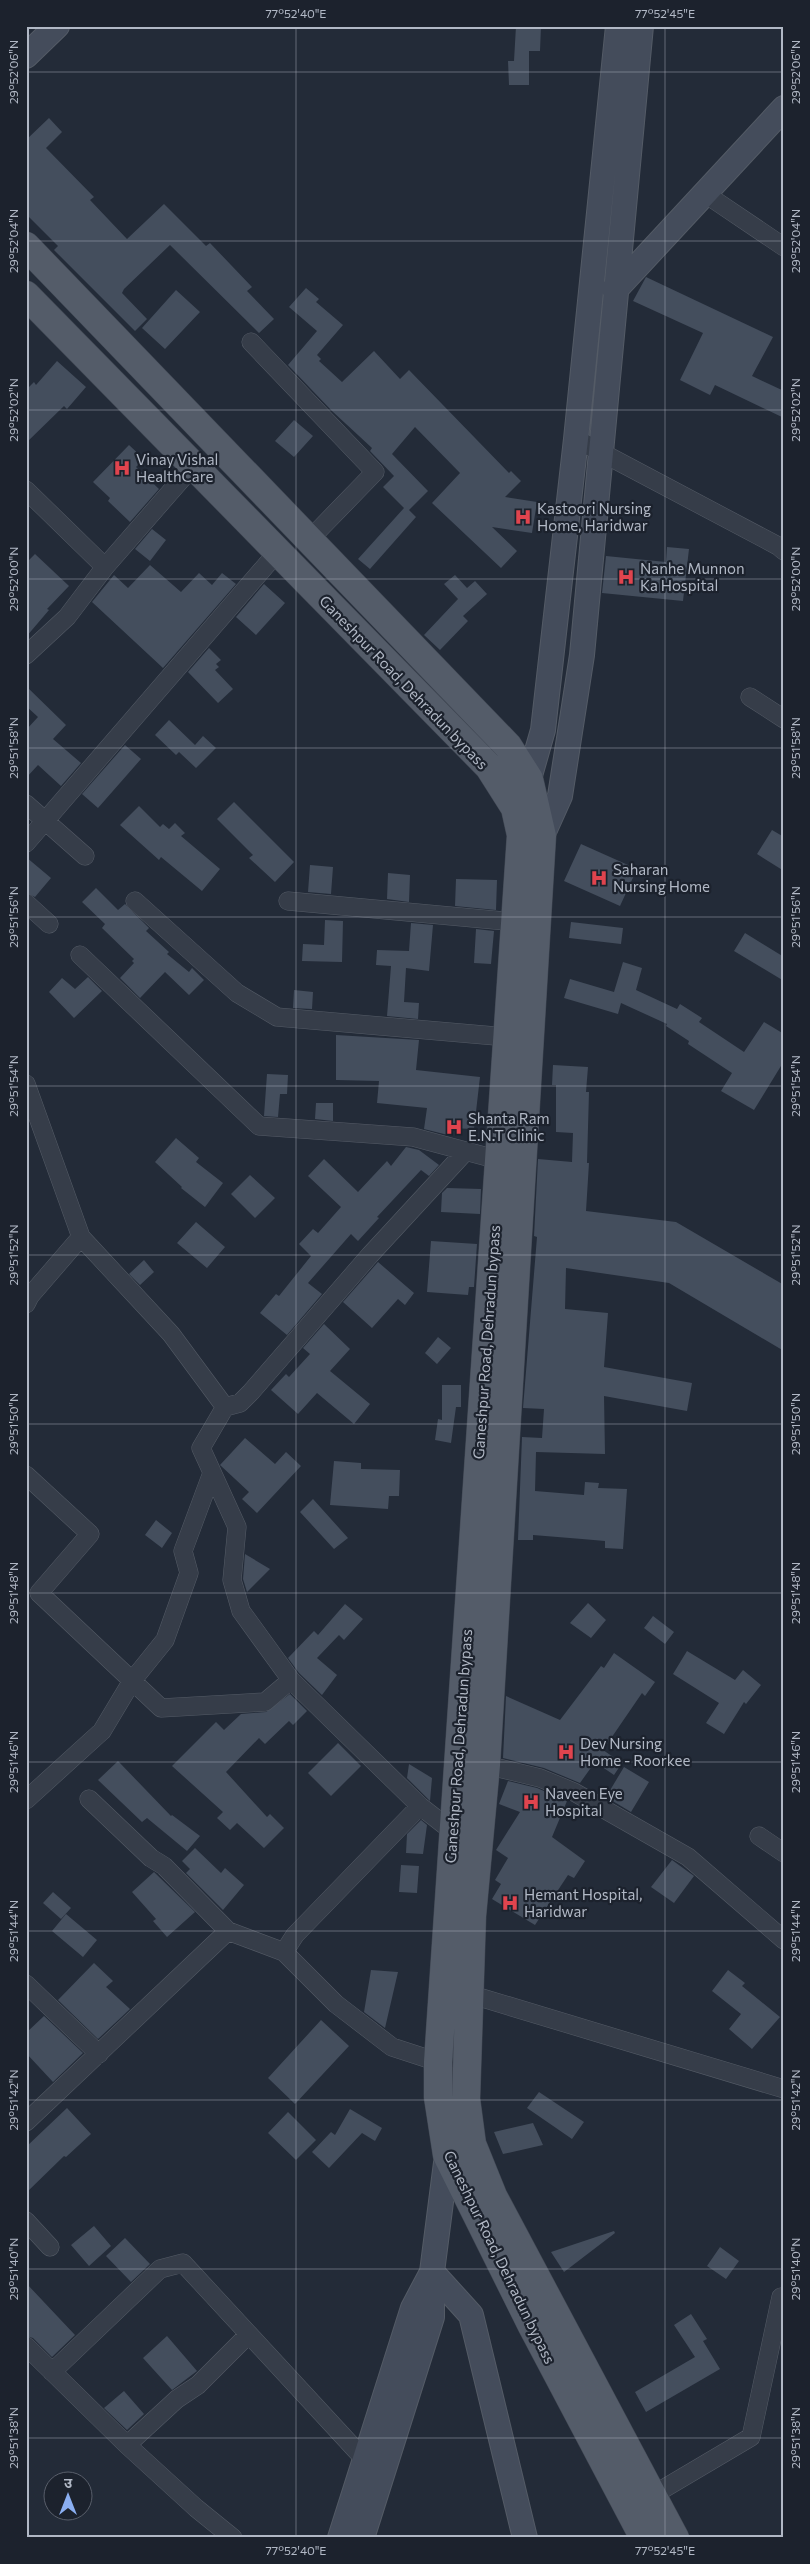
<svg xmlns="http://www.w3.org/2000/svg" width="810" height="2564" font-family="Commissioner,'Noto Sans Devanagari',sans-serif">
<rect width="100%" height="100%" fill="#232b38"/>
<path fill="#444e5d" d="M516,26H541L540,51H529V85H509L508,61H514Z
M49,118L62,132L46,148L94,197L90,200L127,239L164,204L206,246L210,243L252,287L247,291L274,319L259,333L170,245L124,289L122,293L147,319L135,331L54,250L58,246L26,214V140Z
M646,277L773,337L752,376L784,391V418L715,385L710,395L680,380L703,333L633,301Z
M306,288L319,299L316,302L343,325L317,355L321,359L319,361L342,382L374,351L400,379L409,370L509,473L511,471L521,481L505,497L537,502L532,533L492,527L517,551L501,568L432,503L460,473L415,427L392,454L428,491L409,510L416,517L370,569L358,559L404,508L383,487L394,476L370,451L372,448L332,411L288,365L317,331L289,307Z
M176,290L200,312L165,349L142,328Z
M57,361L86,387L67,409L64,406L26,443V390L34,382L36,385Z
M294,420L313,436L294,457L275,441Z
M129,445L144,459L136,467L159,489L130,522L108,501L110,498L93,482Z
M152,529L166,540L150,561L135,549Z
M667,547L689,549L683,601L602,593L606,556L666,562Z
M35,554L69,586L47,609L49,610L26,637V563Z
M150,565L181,592L199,573L212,585L222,573L236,584L163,668L92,602L114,575L128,588Z
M455,575L467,588L475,581L487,594L463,616L468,621L440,650L424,635L458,599L444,584Z
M264,584L285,603L256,635L236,617Z
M209,648L221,660L216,664L219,667L215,670L233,689L218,703L188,672Z
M26,686L66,725L53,739L81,763L61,786L38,765L26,778V730L38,717L26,706Z
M169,720L195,745L203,736L216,748L196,768L179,752L176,755L155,735Z
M125,745L141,759L98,808L82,794Z
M234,802L294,862L275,882L249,858L253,855L217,819Z
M139,806L160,827L163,824L169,829L175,823L185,833L181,836L220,869L202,891L161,857L159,860L120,825Z
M772,830L784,837V871L757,854Z
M581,844L637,869L620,906L564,881Z
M26,857L51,878L35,897L26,893Z
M310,865L333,867L331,894L308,892Z
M388,873L410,875L409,902L387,899Z
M456,879L497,880L496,910L455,906Z
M96,888L118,910L125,904L149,928L146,931L169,952L167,954L189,972L192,968L204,980L189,995L165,972L140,998L120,978L134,963L132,961L134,959L102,928L105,924L82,902Z
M325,920L343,921L342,962L302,961L303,944L324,945Z
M571,922L623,928L621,944L569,938Z
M411,923L433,925L429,971L406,968L404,1002L419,1003L418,1019L387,1016L391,966L376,965L377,950L409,951Z
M476,929L494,931L491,964L474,963Z
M745,933L784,957V981L734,951Z
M623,962L642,968L636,990L677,1009L680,1004L702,1018L699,1022L744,1052L764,1022L784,1034V1061L754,1110L721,1091L732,1073L688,1044L689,1041L666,1026L667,1024L621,1003L618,1014L564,998L570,979L614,992Z
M88,977L102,991L74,1018L49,992L62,978L75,989Z
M294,990L313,992L312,1009L293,1008Z
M336,1035L419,1040L416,1070L480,1077L474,1129L448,1128V1135L424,1129L427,1108L377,1103L379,1081L336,1080Z
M553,1065L588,1067L586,1092H589L587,1163H589L586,1211L676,1222L784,1285V1351L669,1283L566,1268L565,1309L608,1313L604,1367L692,1383L687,1411L604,1396L605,1454L536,1452L535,1491L584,1495L585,1482L599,1483L598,1488L627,1489L623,1549L605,1548V1541L582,1539L533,1535V1540H518L522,1437L542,1438L544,1409L523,1408L537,1237L534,1236L538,1159L572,1162L573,1133L556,1132V1085H552Z
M267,1074L288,1075L287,1094H280L278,1117L264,1116Z
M316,1103H333V1121L315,1119Z
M176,1138L199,1158L196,1162L223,1183L205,1207L181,1188L182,1187L155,1162Z
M406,1147L419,1150L439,1165L429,1176L421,1170L377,1217L379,1218L358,1241L351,1234L308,1283L322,1294L287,1335L260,1313L276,1294L279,1296L311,1256L299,1244L313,1229L318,1233L341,1207L308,1176L324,1159L358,1192L387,1161L391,1166Z
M250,1175L275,1198L255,1218L231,1194Z
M447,1188L481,1189L480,1214L441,1212L442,1193Z
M196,1222L225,1247L207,1268L177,1243Z
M431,1241L477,1244L474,1287H469L468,1295L427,1292Z
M144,1260L154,1272L140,1285L129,1274Z
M378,1262L414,1293L405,1305L398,1299L372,1328L343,1302Z
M324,1324L350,1349L330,1371L370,1404L354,1424L317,1393L298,1414L271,1390L286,1374L289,1377L310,1354L303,1348Z
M438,1337L451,1348L437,1364L425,1353Z
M442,1385H461V1407H456L451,1443L435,1440L438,1419L442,1420Z
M245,1438L275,1464L286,1452L301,1466L257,1513L242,1499L249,1492L220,1465Z
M334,1461L361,1463V1469L400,1470L399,1496H389L388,1509L330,1505Z
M313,1499L348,1538L334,1549L300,1512Z
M156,1520L172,1533L162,1548L145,1535Z
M245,1554L270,1569L247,1592L243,1579Z
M588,1603L606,1620L591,1638L570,1623Z
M345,1604L363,1619L344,1640L339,1635L317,1658L337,1675L322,1695L299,1673L288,1658L314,1631L318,1635Z
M653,1616L674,1632L665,1644L644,1628Z
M687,1651L735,1680L743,1670L761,1685L746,1704L744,1702L724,1734L706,1723L719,1703L673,1674Z
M614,1653L655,1682L645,1696L642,1693L603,1750L622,1763L614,1775L595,1762L580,1783L544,1768L503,1758L506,1696L560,1720L601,1666L604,1668Z
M290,1694L307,1711L293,1725L289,1721L265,1744L259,1738L226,1772L267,1817L270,1814L284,1828L264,1848L237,1823L230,1830L217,1818L223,1812L172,1766L216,1722L224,1730L241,1714L266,1712Z
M338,1743L361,1766L331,1796L308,1773Z
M118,1761L171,1816L172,1815L200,1836L187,1851L147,1818L142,1822L98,1780Z
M409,1764L432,1778L430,1801L407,1778Z
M624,1767L649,1782L631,1812L606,1797Z
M508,1781L537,1788L567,1801L552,1837L585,1861L574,1878L568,1875L535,1925L492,1899L501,1884L495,1880L508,1858L496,1850L520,1812L499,1804Z
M421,1820L427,1825L423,1854L406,1853L407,1834Z
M195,1848L221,1873L225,1868L244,1885L223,1910L186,1873L190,1869L182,1861Z
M672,1860L694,1876L674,1903L651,1887Z
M401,1865L419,1866L417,1893L399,1892Z
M154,1872L195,1912L167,1937L153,1921L156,1919L132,1892Z
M53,1892L71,1908L61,1919L43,1903Z
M66,1914L97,1940L83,1957L52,1931Z
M94,1963L113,1981L106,1987L130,2009L98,2039L58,2000Z
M371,1970L398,1972L385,2028L364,2012Z
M728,1970L745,1983L742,1986L780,2017L752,2049L729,2029L741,2014L712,1991Z
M44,2016L83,2053L53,2082L26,2053V2033Z
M321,2020L349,2046L295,2104L268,2078Z
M539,2092L584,2122L572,2139L527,2108Z
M67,2108L91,2134L66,2157L64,2156L26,2193V2147Z
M350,2109L382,2128L375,2141L362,2133L329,2168L312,2152L331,2132L335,2135Z
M288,2112L316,2140L296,2160L268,2133Z
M533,2123L543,2145L503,2154L494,2132Z
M94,2226L111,2246L89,2266L71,2245Z
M614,2231L615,2233L564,2272L551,2252Z
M125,2238L150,2264L131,2282L106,2256Z
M720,2247L739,2261L726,2279L707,2266Z
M26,2283L75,2335L52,2357L33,2338L26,2336Z
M691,2314L707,2339L703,2341L720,2369L646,2412L635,2392L695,2357L674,2325Z
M167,2336L197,2371L172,2390L143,2358Z
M124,2391L144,2414L127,2430L104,2408Z"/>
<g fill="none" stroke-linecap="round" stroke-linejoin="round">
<g stroke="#545b66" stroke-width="19">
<path id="street" d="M704,193L784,247
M251,342L375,472L309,540
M576,439L778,546L784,551
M26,490L105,567
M26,655L67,617L105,567L193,466
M750,697L784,719
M26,804L85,856
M26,843L268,563L280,554
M135,901L237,993L277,1017L507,1037
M288,901L515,922
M26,903L49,924
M80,955L259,1126L413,1137L499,1160
M26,1084L81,1237L30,1296L26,1304
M81,1237L171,1334L225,1407L240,1403L251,1392L370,1255L466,1151
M225,1407L201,1448L237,1527L232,1580L241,1611L291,1680L420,1806L452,1831
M26,1475L90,1534L39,1593L161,1708L265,1702L291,1680
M486,1765L540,1778L574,1792L688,1857L784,1940
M89,1799L151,1858L164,1866L228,1931L284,1952L336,2004L392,2047L438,2062
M26,1800L102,1731L132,1681L165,1640L189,1573L183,1551L212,1473
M759,1836L784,1853
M284,1952L295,1935L420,1806
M26,1984L99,2054
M469,1994L784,2089
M26,2122L228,1931
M26,2221L50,2247
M26,2346L127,2445L196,2508L233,2538
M52,2372L160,2269L183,2263L365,2460
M127,2445L177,2399L198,2385L248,2335
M653,2495L751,2437L781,2297L784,2298"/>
</g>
<g stroke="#545b66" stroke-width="26">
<path id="secondary" d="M26,56L57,26
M614,289L617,288L784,108
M523,792L529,779L543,730L576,439L618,26
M542,836L560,796L582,655L641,26
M432,2272L471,2315L525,2538
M340,2538L413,2308L431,2274
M362,2538L432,2317V2272L447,2155L453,2149"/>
</g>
<g stroke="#3f4652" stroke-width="29">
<path id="primary" d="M26,246L508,746L529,779L542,836L486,1765L472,1916L466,2099L472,2144L493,2196L675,2538
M26,295L489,767L515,808L521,835L438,2062V2097L447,2155L532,2326L644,2538"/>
</g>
<use href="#street" stroke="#363d49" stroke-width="18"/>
<use href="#secondary" stroke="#444c5b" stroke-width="24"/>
<use href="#primary" stroke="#545c69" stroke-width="28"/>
</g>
<path fill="none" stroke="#b1b8c5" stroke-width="1" stroke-opacity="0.45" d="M296,26V2538M665,26V2538M26,72H784M26,241H784M26,410H784M26,579H784M26,748H784M26,917H784M26,1086H784M26,1255H784M26,1424H784M26,1593H784M26,1762H784M26,1931H784M26,2100H784M26,2269H784M26,2438H784"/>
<defs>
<g id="hospital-bare" transform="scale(1.35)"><path d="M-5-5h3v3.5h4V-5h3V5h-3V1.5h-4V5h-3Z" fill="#e0444e" stroke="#1c222d" stroke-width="2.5" paint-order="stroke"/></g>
</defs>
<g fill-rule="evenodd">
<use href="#hospital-bare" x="122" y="468"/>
<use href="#hospital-bare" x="523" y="517"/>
<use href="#hospital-bare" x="626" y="577"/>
<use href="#hospital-bare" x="599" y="878"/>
<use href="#hospital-bare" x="454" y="1127"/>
<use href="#hospital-bare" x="566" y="1752"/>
<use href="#hospital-bare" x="531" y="1802"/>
<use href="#hospital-bare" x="510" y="1903"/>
</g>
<g text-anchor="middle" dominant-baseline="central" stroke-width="4.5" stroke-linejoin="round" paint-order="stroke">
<g font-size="15" fill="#b1b8c5" stroke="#1c222d" text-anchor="start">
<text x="136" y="459">Vinay Vishal<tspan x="136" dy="17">HealthCare</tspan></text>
<text x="537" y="508">Kastoori Nursing<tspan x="537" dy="17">Home, Haridwar</tspan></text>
<text x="640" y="568">Nanhe Munnon<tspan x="640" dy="17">Ka Hospital</tspan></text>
<text x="613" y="869">Saharan<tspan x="613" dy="17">Nursing Home</tspan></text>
<text x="468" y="1118">Shanta Ram<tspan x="468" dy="17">E.N.T Clinic</tspan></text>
<text x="580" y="1743">Dev Nursing<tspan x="580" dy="17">Home - Roorkee</tspan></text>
<text x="545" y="1793">Naveen Eye<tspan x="545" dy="17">Hospital</tspan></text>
<text x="524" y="1894">Hemant Hospital,<tspan x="524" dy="17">Haridwar</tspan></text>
</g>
<g font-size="15" fill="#b1b8c5" stroke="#1c222d">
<text transform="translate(404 682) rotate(46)">Ganeshpur Road, Dehradun bypass</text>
<text transform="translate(486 1342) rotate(-86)">Ganeshpur Road, Dehradun bypass</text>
<text transform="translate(458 1746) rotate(-86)">Ganeshpur Road, Dehradun bypass</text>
<text transform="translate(500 2257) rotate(64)">Ganeshpur Road, Dehradun bypass</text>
</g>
</g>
<rect width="810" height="2564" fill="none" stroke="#1c222d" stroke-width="55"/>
<g transform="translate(68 2496)"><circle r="24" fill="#1c222d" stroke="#585e6a"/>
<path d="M0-4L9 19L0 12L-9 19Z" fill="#8aaef1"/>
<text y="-8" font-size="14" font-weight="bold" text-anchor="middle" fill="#b1b8c5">उ</text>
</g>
<rect x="28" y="28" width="754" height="2508" fill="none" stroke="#b1b8c5" stroke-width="2"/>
<g font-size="12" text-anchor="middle" fill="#b1b8c5">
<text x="296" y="18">77°52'40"E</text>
<text x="665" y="18">77°52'45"E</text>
<text transform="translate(14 72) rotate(-90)" y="4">29°52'06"N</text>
<text transform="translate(796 72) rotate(-90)" y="4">29°52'06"N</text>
<text transform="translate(14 241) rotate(-90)" y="4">29°52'04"N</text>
<text transform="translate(796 241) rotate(-90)" y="4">29°52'04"N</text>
<text transform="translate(14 410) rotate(-90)" y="4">29°52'02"N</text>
<text transform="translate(796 410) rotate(-90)" y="4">29°52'02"N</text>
<text transform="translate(14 579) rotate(-90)" y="4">29°52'00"N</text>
<text transform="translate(796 579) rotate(-90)" y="4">29°52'00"N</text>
<text transform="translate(14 748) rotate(-90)" y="4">29°51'58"N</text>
<text transform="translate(796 748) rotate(-90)" y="4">29°51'58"N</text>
<text transform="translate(14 917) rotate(-90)" y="4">29°51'56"N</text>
<text transform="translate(796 917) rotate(-90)" y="4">29°51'56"N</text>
<text transform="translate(14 1086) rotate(-90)" y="4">29°51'54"N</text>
<text transform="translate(796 1086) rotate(-90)" y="4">29°51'54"N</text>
<text transform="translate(14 1255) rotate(-90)" y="4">29°51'52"N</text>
<text transform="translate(796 1255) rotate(-90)" y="4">29°51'52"N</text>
<text transform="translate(14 1424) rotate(-90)" y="4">29°51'50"N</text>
<text transform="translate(796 1424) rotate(-90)" y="4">29°51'50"N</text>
<text transform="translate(14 1593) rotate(-90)" y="4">29°51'48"N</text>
<text transform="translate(796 1593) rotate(-90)" y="4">29°51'48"N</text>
<text transform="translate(14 1762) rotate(-90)" y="4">29°51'46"N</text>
<text transform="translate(796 1762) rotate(-90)" y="4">29°51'46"N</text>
<text transform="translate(14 1931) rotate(-90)" y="4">29°51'44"N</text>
<text transform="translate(796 1931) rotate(-90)" y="4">29°51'44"N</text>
<text transform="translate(14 2100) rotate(-90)" y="4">29°51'42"N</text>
<text transform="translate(796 2100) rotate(-90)" y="4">29°51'42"N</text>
<text transform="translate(14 2269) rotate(-90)" y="4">29°51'40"N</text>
<text transform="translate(796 2269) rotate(-90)" y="4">29°51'40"N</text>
<text transform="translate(14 2438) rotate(-90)" y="4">29°51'38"N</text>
<text transform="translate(796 2438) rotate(-90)" y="4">29°51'38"N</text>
<text x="296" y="2555">77°52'40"E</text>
<text x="665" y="2555">77°52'45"E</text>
</g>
</svg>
